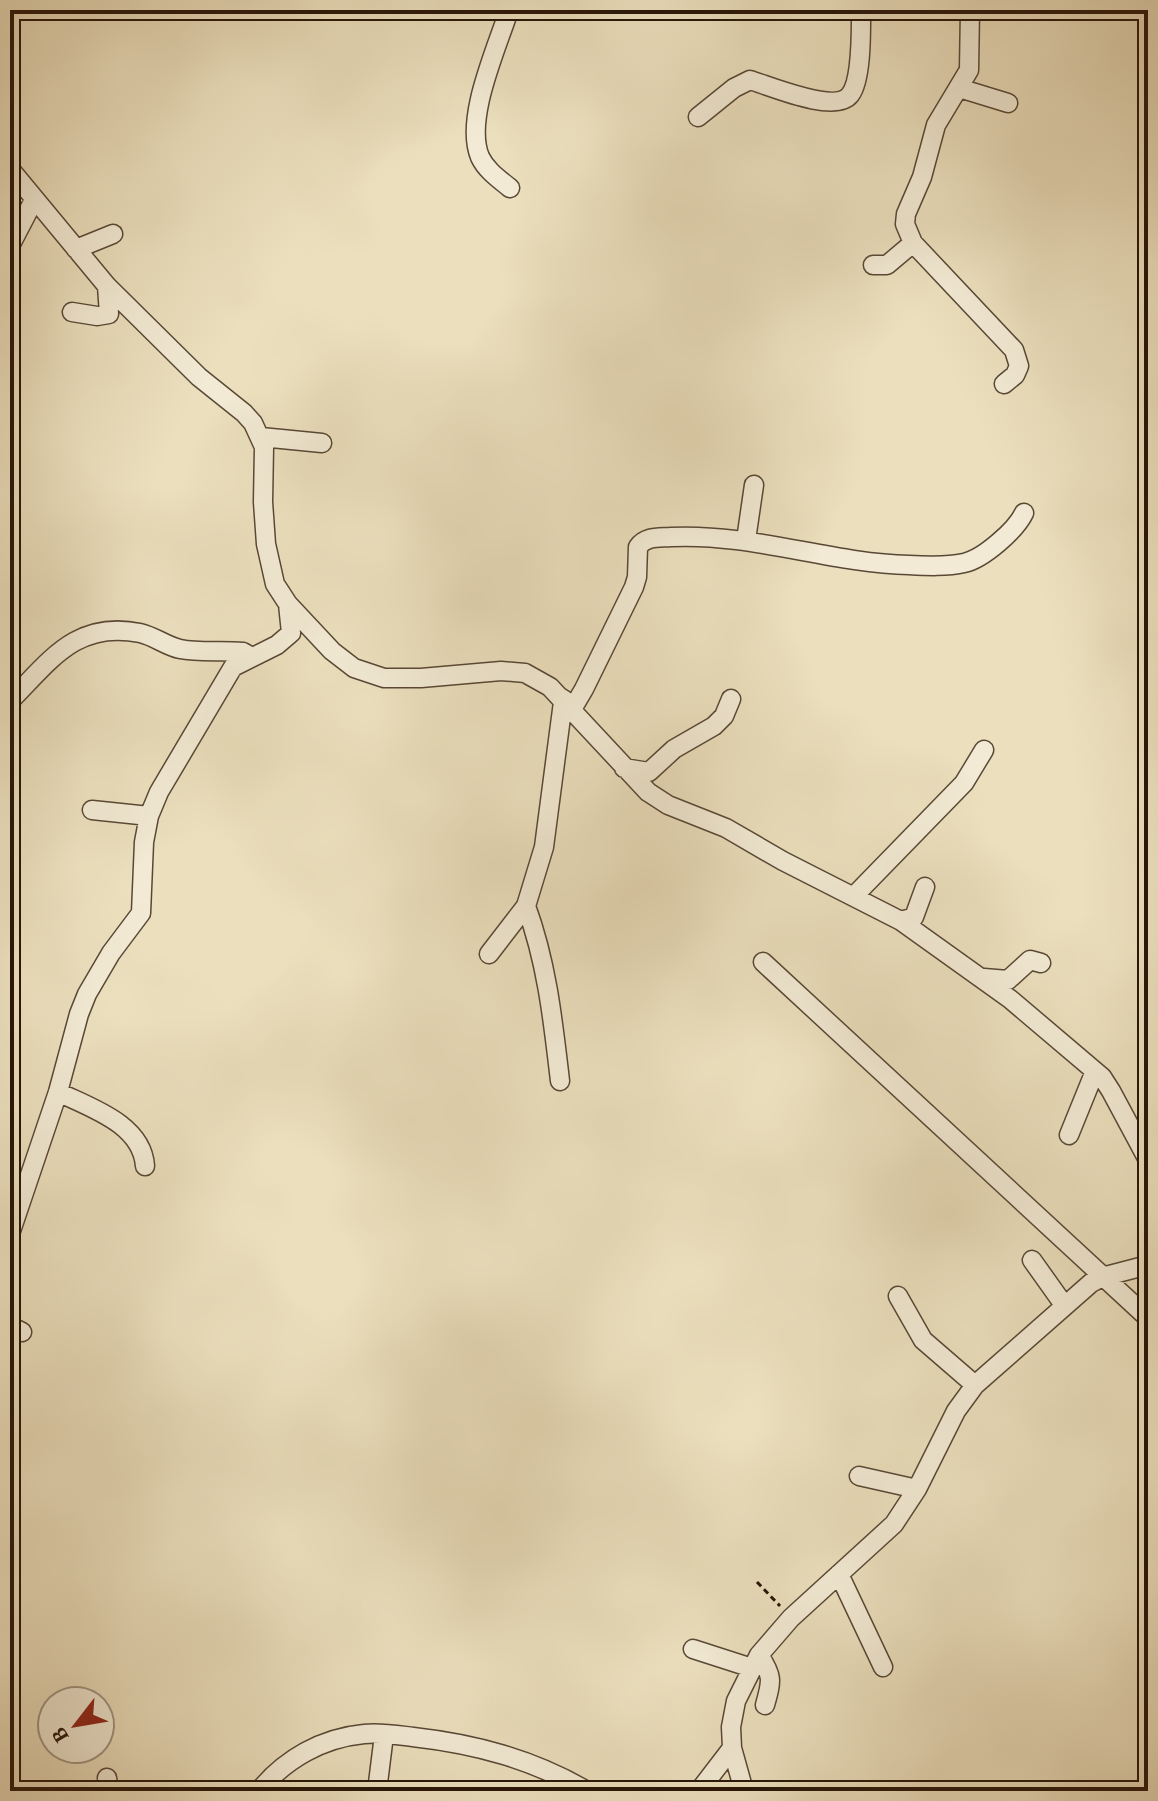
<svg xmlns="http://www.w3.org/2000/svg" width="1158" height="1801" font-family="'Gentium Book Plus',serif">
<rect width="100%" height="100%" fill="#ebdfbd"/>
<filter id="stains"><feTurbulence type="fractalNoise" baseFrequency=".0025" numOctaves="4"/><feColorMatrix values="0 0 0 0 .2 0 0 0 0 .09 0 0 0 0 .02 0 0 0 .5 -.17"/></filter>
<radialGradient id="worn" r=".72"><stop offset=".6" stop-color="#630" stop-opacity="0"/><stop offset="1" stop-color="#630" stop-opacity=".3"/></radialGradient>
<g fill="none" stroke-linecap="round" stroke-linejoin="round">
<g stroke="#594836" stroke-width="21">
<path id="minor" d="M509,10C497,48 464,119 480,157C486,170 499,179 510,188
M970,10L969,70L936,125L922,177L906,214L905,224L913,243L1014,350L1019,366L1015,375L1004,384
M959,88L1008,103
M698,117L734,88L750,80C770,86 835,114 850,95C862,80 861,30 861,10
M10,169L107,286L199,377L244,413L253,423L264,447L263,502L266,544L275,584L288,604L332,651L354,668L384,678H421L501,671L525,673L550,687L648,792L668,805L726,828L783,861L901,921L1010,999L1102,1077L1111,1091L1148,1160
M10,246L34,200
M76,249L113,234
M873,265H887L913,243
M72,312L97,316L109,314L107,286
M261,437L322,443
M746,540L754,485
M560,697L574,706L584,689L634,587L637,577L638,547C646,536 658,538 671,537C752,533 829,563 909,565C927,566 947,567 964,563C983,559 1016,530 1024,513
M10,701C50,661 76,620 140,633C154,636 166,646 180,649C200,653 222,650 243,652L252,657
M624,768L649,772L674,749L714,726L724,716L731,699
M92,810L149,816
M854,896L964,783L984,750
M526,906C547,963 553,1021 560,1081
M901,921L914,917L925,887
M489,954L526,906L544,847L563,702
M763,962L1148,1318
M984,978L1008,980L1030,960L1041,963
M58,1092C91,1108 142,1124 145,1166
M1069,1135L1095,1071
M10,1234L58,1092L79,1014L87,994L111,953L141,913L144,842L149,816L159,792L233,667L277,645L291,633L288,604
M1032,1260L1064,1305
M898,1296L923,1340L975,1385
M10,1326L22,1332
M859,1476L917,1489
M839,1574L883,1667
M693,1649L752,1668
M759,1655C773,1676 772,1680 765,1705
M732,1748L744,1791
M107,1778L109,1791
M259,1791C285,1759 322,1738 364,1734C380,1732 397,1735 413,1737C475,1744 532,1759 587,1791
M377,1791L384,1735
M699,1791L732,1748L731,1727L736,1701L759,1655L791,1618L894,1524L917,1489L956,1411L975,1385L1091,1283L1102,1277L1148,1265"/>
</g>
<path stroke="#281509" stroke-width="3" stroke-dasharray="6 4" stroke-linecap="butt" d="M757,1582L780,1606"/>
<use href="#minor" stroke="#f2ead4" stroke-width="18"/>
</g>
<rect width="1158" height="1801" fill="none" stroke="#ebdfbd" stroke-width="40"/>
<rect x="12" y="12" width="1134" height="1777" fill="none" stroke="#281509" stroke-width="4"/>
<rect x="20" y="20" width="1118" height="1761" fill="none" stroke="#281509" stroke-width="2"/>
<g transform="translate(76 1725) rotate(239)"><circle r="38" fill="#f2ead4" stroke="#a19583" stroke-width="2"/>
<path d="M0-6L14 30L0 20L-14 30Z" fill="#8f2418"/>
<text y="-12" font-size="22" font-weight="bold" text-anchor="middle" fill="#281509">B</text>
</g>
<rect width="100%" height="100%" filter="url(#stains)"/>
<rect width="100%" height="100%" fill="url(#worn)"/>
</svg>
